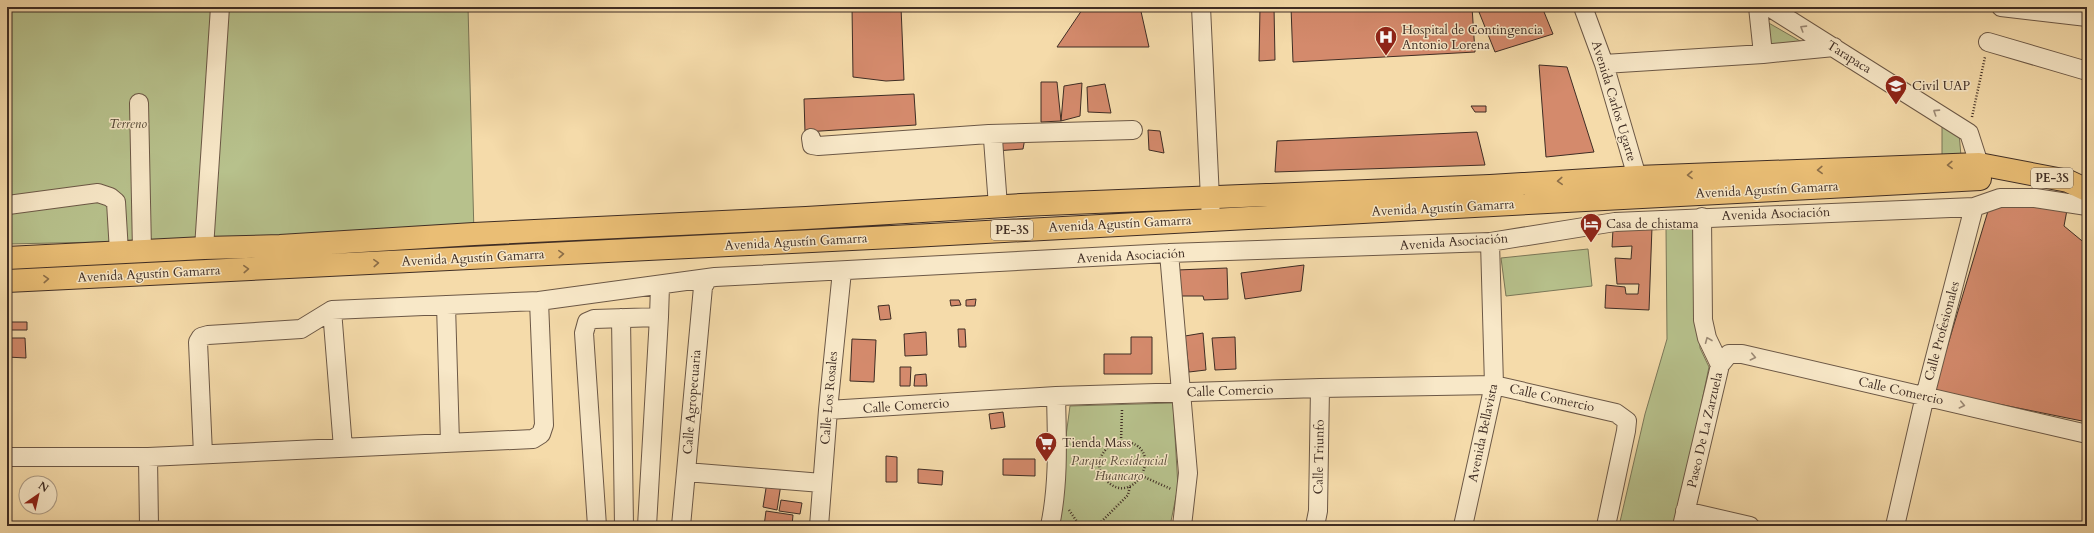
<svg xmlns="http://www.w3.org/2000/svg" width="2094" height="533" font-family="Cardo,serif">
<rect width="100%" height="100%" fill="#f5dbaa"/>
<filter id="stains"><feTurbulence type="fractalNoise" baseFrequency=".005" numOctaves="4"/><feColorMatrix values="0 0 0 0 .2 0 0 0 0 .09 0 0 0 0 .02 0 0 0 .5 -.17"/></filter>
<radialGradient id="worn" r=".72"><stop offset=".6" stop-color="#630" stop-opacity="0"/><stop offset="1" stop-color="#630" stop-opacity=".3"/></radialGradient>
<path fill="#b7c18c" stroke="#7b7758" d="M7,7H468L474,234L7,244Z
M1767,22L1807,45L1771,53Z
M1942,122L1959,133L1961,156H1942Z
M1696,222L1700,348L1709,367L1676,526H1619L1645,414L1667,339L1666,228Z
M1588,249L1592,286L1506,296L1501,258Z
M1173,403L1178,487L1170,526H1054L1070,406Z"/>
<path fill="#d48a6c" stroke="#3f2d24" d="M852,7H901L904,80L886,81L853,77Z
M1084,7H1140L1149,47H1057Z
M1260,7H1274L1275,60L1259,61Z
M1291,7H1472L1475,52L1293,62Z
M1494,7H1542L1553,34L1495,52L1479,12Z
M1539,65L1567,67L1594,152L1546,157Z
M1041,82H1057L1061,121L1041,122Z
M1082,83L1080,116L1061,121L1064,86Z
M1105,84L1111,113L1088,112L1087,87Z
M914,94L916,125L805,132L804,99Z
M1471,106H1486V112H1475Z
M1148,130L1160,131L1164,153L1149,150Z
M1477,132L1485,165L1275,172L1277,141Z
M1025,138L1023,149L995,151V140Z
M1999,206L2043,207L2067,210L2064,226L2087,245V422L1934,391L1988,211Z
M1652,227L1649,310L1605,308L1606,285L1625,287L1626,294H1638L1639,284H1617L1615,258L1631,259L1632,246L1612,247L1613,229Z
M1304,265L1301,291L1245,299L1241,273Z
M1227,268L1228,299L1204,300L1203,296H1178L1177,270Z
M976,299L975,306H966V300Z
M950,300H959L961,305L951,306Z
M889,305L891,319L880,320L878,306Z
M7,322H27V330H7Z
M958,329H965L966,347H959Z
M926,332L927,355L905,356L904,334Z
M1203,333L1206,370L1189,372L1185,336Z
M1131,337H1152V374H1104V354H1131Z
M1235,337L1236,369L1215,370L1212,338Z
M7,338H25L26,358L7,357Z
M852,339L876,340L874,382L850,381Z
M900,367H911L910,386H900Z
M926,374L927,386H914L915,375Z
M1003,412L1005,427L991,429L989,414Z
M886,456L897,457V482H886Z
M1003,459H1035V476L1003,475Z
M918,469L943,471L942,485L918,483Z
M767,482L781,484L777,510L763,507Z
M781,500L802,503L800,514L779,511Z
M766,511L793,515L792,526H764Z"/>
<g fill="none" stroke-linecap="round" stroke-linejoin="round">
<g stroke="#6c5846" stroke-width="20">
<path id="minor" d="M1201,7L1211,220
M1583,7L1604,64L1637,177L1638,190
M1758,7L1763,54
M1769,7L1969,133L1979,164
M2001,7L2087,17
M1988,42L2087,71
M1604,64L1763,54L1834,47
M139,103L142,251
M989,134L993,139L998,206
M811,138L812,145L818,146L989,134L1133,130
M8,205L98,193L110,197L116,202L119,252
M204,248L220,7
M1169,253L1188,473L1182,526
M446,305L450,443
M332,310L343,448
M621,318L624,526
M1720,365L1729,354H1742L2087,434
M828,410L1056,396L1320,388L1494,385L1616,413L1627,421L1626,431L1606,526
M203,454L198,342L201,337L208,335L301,329L332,310L539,301
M7,457H148L533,439L541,434L544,425L539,301L715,277L1169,253L1490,242L1615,222L1974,207L2000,198H2035L2087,206
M148,457L149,526
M686,472L822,483
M1685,511L1750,526
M597,526L584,333L587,322L594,319L659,317L660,286
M647,526L659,317
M681,526L703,287L707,280
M819,526L828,410L842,271
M1050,526C1059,483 1057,440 1056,396
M1315,526L1318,511L1320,388
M1463,526L1494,385L1490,242
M1682,526L1720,365L1707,338L1703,320L1702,217
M1895,526L1925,396L1974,207"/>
</g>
<g stroke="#3f2d24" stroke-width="24">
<path id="highway" d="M7,258L204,248L280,246L474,234L806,218L1021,205L1490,186L1637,177L1979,164L2068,181L2087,190
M7,281L912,236L1980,179"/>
</g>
<path stroke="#3f2d24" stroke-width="2.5" stroke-dasharray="1 2" stroke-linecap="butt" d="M1972,117L1985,57
M1121,441C1103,446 1091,464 1106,480C1134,511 1170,444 1121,441L1122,410
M1142,476L1171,489
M1069,510L1080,526
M1097,526L1128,495L1130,486"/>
<use href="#minor" stroke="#f8e8c8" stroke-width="18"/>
<use href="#highway" stroke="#eabe75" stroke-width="22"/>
</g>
<defs><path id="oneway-chevron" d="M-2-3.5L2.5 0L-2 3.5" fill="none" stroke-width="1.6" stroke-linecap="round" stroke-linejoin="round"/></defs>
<g stroke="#9c8a76">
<use href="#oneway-chevron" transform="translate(1803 28) rotate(-148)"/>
<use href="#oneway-chevron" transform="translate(1936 112) rotate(-147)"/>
<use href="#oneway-chevron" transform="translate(1708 340) rotate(-112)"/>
<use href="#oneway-chevron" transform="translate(1753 357) rotate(13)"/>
<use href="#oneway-chevron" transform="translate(1962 405) rotate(13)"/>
</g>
<g stroke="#8c6e48">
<use href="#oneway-chevron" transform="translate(1950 165) rotate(178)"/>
<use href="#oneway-chevron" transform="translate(1820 170) rotate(178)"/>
<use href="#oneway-chevron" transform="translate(1690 175) rotate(178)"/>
<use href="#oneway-chevron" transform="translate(1560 181) rotate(177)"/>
<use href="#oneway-chevron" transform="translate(561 254) rotate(-3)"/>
<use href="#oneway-chevron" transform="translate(376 263) rotate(-3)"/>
<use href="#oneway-chevron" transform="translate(246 269) rotate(-3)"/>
<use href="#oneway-chevron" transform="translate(46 279) rotate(-3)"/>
</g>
<defs>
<g id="hospital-pin" transform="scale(1.15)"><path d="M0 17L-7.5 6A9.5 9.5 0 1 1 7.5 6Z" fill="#8f2418" stroke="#f8e8c8"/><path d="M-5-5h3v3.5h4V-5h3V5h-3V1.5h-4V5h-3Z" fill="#fff"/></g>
<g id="university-pin" transform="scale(1.15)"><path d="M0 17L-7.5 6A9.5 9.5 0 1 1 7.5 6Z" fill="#8f2418" stroke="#f8e8c8"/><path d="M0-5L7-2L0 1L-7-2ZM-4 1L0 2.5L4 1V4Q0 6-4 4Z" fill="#fff"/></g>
<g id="hotel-pin" transform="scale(1.15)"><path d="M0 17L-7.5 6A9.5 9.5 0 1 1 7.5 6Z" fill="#8f2418" stroke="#f8e8c8"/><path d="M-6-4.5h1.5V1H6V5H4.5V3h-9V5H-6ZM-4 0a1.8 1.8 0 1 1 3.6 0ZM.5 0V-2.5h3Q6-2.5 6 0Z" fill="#fff"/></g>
<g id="supermarket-pin" transform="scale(1.15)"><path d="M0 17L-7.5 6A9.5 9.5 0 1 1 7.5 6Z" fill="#8f2418" stroke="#f8e8c8"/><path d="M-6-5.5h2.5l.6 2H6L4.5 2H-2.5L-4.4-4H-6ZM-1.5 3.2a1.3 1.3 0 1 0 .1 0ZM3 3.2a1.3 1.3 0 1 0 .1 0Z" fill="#fff"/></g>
</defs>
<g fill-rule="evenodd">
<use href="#hospital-pin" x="1386" y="37"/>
<use href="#university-pin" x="1896" y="86"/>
<use href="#hotel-pin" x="1591" y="224"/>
<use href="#supermarket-pin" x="1046" y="443"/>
</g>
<g text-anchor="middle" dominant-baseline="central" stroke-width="3" stroke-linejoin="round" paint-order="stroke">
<g fill="#f8e8c8" stroke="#766555" stroke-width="1">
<rect x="2031" y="168" width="42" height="20" rx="3"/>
<rect x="991" y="220" width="42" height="20" rx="3"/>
</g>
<g font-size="12" font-weight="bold" fill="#3f2d24">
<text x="2052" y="178">PE-3S</text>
<text x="1012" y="230">PE-3S</text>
</g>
<g font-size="13" fill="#3f2d24" stroke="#f8e8c8" text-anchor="start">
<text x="1402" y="30">Hospital de Contingencia<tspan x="1402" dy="15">Antonio Lorena</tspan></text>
<text x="1912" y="86">Civil UAP</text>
<text x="1606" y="224">Casa de chistama</text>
<text x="1062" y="443">Tienda Mass</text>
</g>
<g font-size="13" fill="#3f2d24" stroke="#f8e8c8">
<text transform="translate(1849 57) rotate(32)">Tarapaca</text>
<text transform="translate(1614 101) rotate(73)">Avenida Carlos Ugarte</text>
<text transform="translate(1767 190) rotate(-3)">Avenida Agustín Gamarra</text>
<text transform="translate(1443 208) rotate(-3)">Avenida Agustín Gamarra</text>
<text transform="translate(1776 214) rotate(-2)">Avenida Asociación</text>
<text transform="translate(1120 224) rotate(-3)">Avenida Agustín Gamarra</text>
<text transform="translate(796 242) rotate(-3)">Avenida Agustín Gamarra</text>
<text transform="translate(1454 242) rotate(-4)">Avenida Asociación</text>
<text transform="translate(1131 256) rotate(-3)">Avenida Asociación</text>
<text transform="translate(473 258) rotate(-3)">Avenida Agustín Gamarra</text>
<text transform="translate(149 274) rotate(-3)">Avenida Agustín Gamarra</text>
<text transform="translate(1942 331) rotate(-75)">Calle Profesionales</text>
<text transform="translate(1230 391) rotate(-2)">Calle Comercio</text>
<text transform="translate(1901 391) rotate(13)">Calle Comercio</text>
<text transform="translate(829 398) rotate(-85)">Calle Los Rosales</text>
<text transform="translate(1552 398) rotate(13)">Calle Comercio</text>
<text transform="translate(692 402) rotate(-85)">Calle Agropecuaria</text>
<text transform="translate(906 406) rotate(-4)">Calle Comercio</text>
<text transform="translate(1705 430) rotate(-77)">Paseo De La Zarzuela</text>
<text transform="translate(1483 433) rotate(-78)">Avenida Bellavista</text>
<text transform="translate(1319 457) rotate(-89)">Calle Triunfo</text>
</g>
<g font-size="13" font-style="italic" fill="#574b39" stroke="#f8e8c8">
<text x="128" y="124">Terreno</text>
<text x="1119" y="461">Parque Residencial<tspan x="1119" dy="15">Huancaro</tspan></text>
</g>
</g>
<rect width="2094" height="533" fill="none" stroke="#f5dbaa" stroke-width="24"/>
<rect x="8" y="8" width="2078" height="517" fill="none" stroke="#3f2d24" stroke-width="2"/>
<rect x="12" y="12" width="2070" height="509" fill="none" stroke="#3f2d24"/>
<g transform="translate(38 495) rotate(34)"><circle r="19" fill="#f8e8c8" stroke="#ae9d86"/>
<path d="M0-3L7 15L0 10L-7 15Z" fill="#8f2418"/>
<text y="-6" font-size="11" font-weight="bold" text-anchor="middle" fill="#3f2d24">N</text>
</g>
<rect width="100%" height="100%" filter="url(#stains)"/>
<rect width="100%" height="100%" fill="url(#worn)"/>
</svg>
